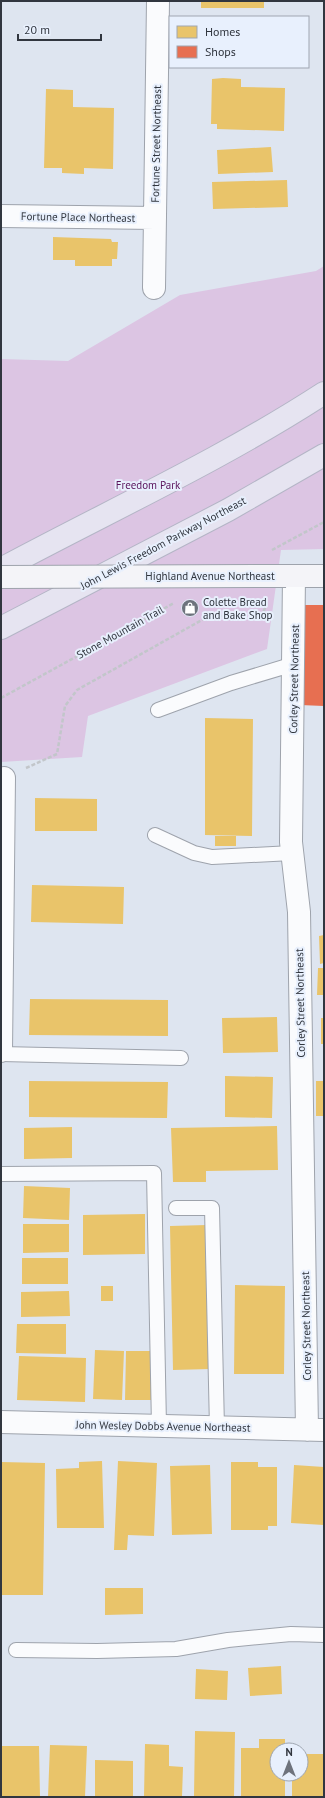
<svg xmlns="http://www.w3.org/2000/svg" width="325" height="1798" font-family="'PT Sans',sans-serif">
<rect width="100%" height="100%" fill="#dee5f0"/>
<path fill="#dcc5e3" d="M324,266V549L281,550L267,649L88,716L82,757L1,762V359L68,361L180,295L316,271Z"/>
<path fill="#e9c46a" d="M201,1H264V8H201Z
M223,78L241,79V87L285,88L284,131L217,129V124H211L212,79Z
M46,89L73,90V107L114,108L113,169L84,168V174L62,173V168H44Z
M271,147L273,172L218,174L217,150Z
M287,180L288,207L213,209L212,182Z
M53,237L111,239L112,242H118L117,259H112V266H75V260H53Z
M205,718L253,719L252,836L205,835Z
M35,798L97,799V831H35Z
M215,836H236V846H215Z
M32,885L124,887L123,924L31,922Z
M324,935V963L320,964L319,936Z
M318,968H324V995H317Z
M30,999L168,1000V1036L29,1035Z
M277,1017L278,1052L223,1053L222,1018Z
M321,1018H324V1044H321Z
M225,1076L273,1077L272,1118L225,1117Z
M29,1081L168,1082L167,1118L29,1117Z
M316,1081H324V1116H316Z
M277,1126L278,1170L206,1171V1182H173L171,1128Z
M72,1127V1158L24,1159V1128Z
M24,1186L70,1188L69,1220L23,1218Z
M145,1214V1254L83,1255V1215Z
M23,1224H69V1252L23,1253Z
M207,1225L210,1369L173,1370L170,1226Z
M22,1258H68V1284H22Z
M235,1285L285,1286L284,1374H234Z
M101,1286H113V1301H101Z
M69,1291L70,1316L21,1317V1292Z
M17,1324H66V1354L16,1353Z
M95,1350L124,1351L122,1400L93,1399Z
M126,1351H155L154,1400H125Z
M19,1356L86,1358L85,1402L17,1400Z
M102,1461L104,1528H57L56,1469L79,1468V1462Z
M118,1461L157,1463L154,1536L128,1535L127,1550H114Z
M1,1462L45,1463L43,1595H1Z
M231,1462H258V1467H277V1526H268V1530H231Z
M210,1465L212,1534L172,1535L170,1466Z
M294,1465L324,1467V1525L291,1523Z
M105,1588H143V1614L105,1615Z
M281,1666L282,1694L250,1696L248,1668Z
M196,1669L228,1671L227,1700L195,1699Z
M195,1731L235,1732L234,1797H194Z
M259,1739H285V1750H277V1774H285V1797H241V1748H259Z
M145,1744L169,1745V1766L183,1767L182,1797H144Z
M50,1745L87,1746L85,1797H48Z
M2,1746H39L40,1797H2Z
M301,1754H324V1797H292V1774H301Z
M95,1760L133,1761V1797H95Z"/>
<path fill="#e76f51" d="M301,605H324V706L300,705Z"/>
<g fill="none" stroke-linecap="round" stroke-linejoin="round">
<g stroke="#9ea3ac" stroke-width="16">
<path id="lane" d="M158,710L231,683L294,664
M155,835L194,853L212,857L292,853
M1,1054L181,1058
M1,1174L154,1173L159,1426
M176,1208H212L217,1428
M16,1650L97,1651L176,1649L228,1640L291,1634L324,1635"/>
</g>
<g stroke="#9ea3ac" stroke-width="24">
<path id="street" d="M1,216L155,218
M154,288L158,1
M294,576L291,842L299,912L307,1430
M1,1051L4,778
M1,1422L324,1430"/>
</g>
<g stroke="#9ea3ac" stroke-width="24">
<path id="secondary" d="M286,576H324"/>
</g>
<g stroke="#b4b5c6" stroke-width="24">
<path id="highway" d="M1,569C109,511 221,460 324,393
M1,628L228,510L324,455"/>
</g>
<path stroke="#c2c6ca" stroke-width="2.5" stroke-dasharray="4 2" stroke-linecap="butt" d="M272,550L324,522
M1,698L174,603
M26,768L57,754L65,706L77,690L209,616H262L267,602"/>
<use href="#lane" stroke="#fafbfd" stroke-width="14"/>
<use href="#street" stroke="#fafbfd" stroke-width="22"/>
<use href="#secondary" stroke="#f4f4f8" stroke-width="22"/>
<use href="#highway" stroke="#e6e4f1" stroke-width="22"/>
<g stroke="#9ea3ac" stroke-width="24" stroke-linecap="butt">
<path id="secondary-bridge" d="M1,577L286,576"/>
</g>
<use href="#secondary-bridge" stroke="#f4f4f8" stroke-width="22"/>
</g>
<defs>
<g id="shop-disc" transform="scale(0.9)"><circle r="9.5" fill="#6e737d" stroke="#e8f0fd"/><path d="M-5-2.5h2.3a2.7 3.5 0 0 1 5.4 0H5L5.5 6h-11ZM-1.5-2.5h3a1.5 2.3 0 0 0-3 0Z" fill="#fff"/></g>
</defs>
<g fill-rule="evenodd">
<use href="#shop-disc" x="190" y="608"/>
</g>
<g text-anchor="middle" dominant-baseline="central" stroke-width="4" stroke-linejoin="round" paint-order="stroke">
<g font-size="11" fill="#31363f" stroke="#e8f0fd">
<text transform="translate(156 144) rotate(-89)">Fortune Street Northeast</text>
<text transform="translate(78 217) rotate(1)">Fortune Place Northeast</text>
<text transform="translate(163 543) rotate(-28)">John Lewis Freedom Parkway Northeast</text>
<text x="210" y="576">Highland Avenue Northeast</text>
<text transform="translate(120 632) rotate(-29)">Stone Mountain Trail</text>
<text transform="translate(294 679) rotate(-89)">Corley Street Northeast</text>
<text transform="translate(300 1003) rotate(-91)">Corley Street Northeast</text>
<text transform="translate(306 1326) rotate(-91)">Corley Street Northeast</text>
<text transform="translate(163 1426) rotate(1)">John Wesley Dobbs Avenue Northeast</text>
</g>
<g font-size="11" fill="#5b145c" stroke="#e8f0fd">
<text x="148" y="485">Freedom Park</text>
</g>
<g font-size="11" fill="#31363f" stroke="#e8f0fd" text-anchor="start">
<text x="203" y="602">Colette Bread<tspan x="203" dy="13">and Bake Shop</tspan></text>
</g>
</g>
<rect width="325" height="1798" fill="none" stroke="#31363f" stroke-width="4"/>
<rect x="169" y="16" width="140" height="52" fill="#e8f0fd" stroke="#9fa6b1"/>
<rect x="177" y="26" width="20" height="12" fill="#e9c46a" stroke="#9fa6b1"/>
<text x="205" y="36" font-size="12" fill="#31363f">Homes</text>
<rect x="177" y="46" width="20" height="12" fill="#e76f51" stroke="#9fa6b1"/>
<text x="205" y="56" font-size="12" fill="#31363f">Shops</text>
<g transform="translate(289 1762)"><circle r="19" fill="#e8f0fd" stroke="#9fa6b1"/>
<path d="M0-3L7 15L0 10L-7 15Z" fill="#6e737d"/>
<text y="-6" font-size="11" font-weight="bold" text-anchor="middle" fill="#31363f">N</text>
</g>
<path d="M18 34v6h83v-6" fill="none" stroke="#31363f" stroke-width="2"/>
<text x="24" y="34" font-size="12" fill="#31363f" stroke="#e8f0fd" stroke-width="3" paint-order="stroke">20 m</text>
</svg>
